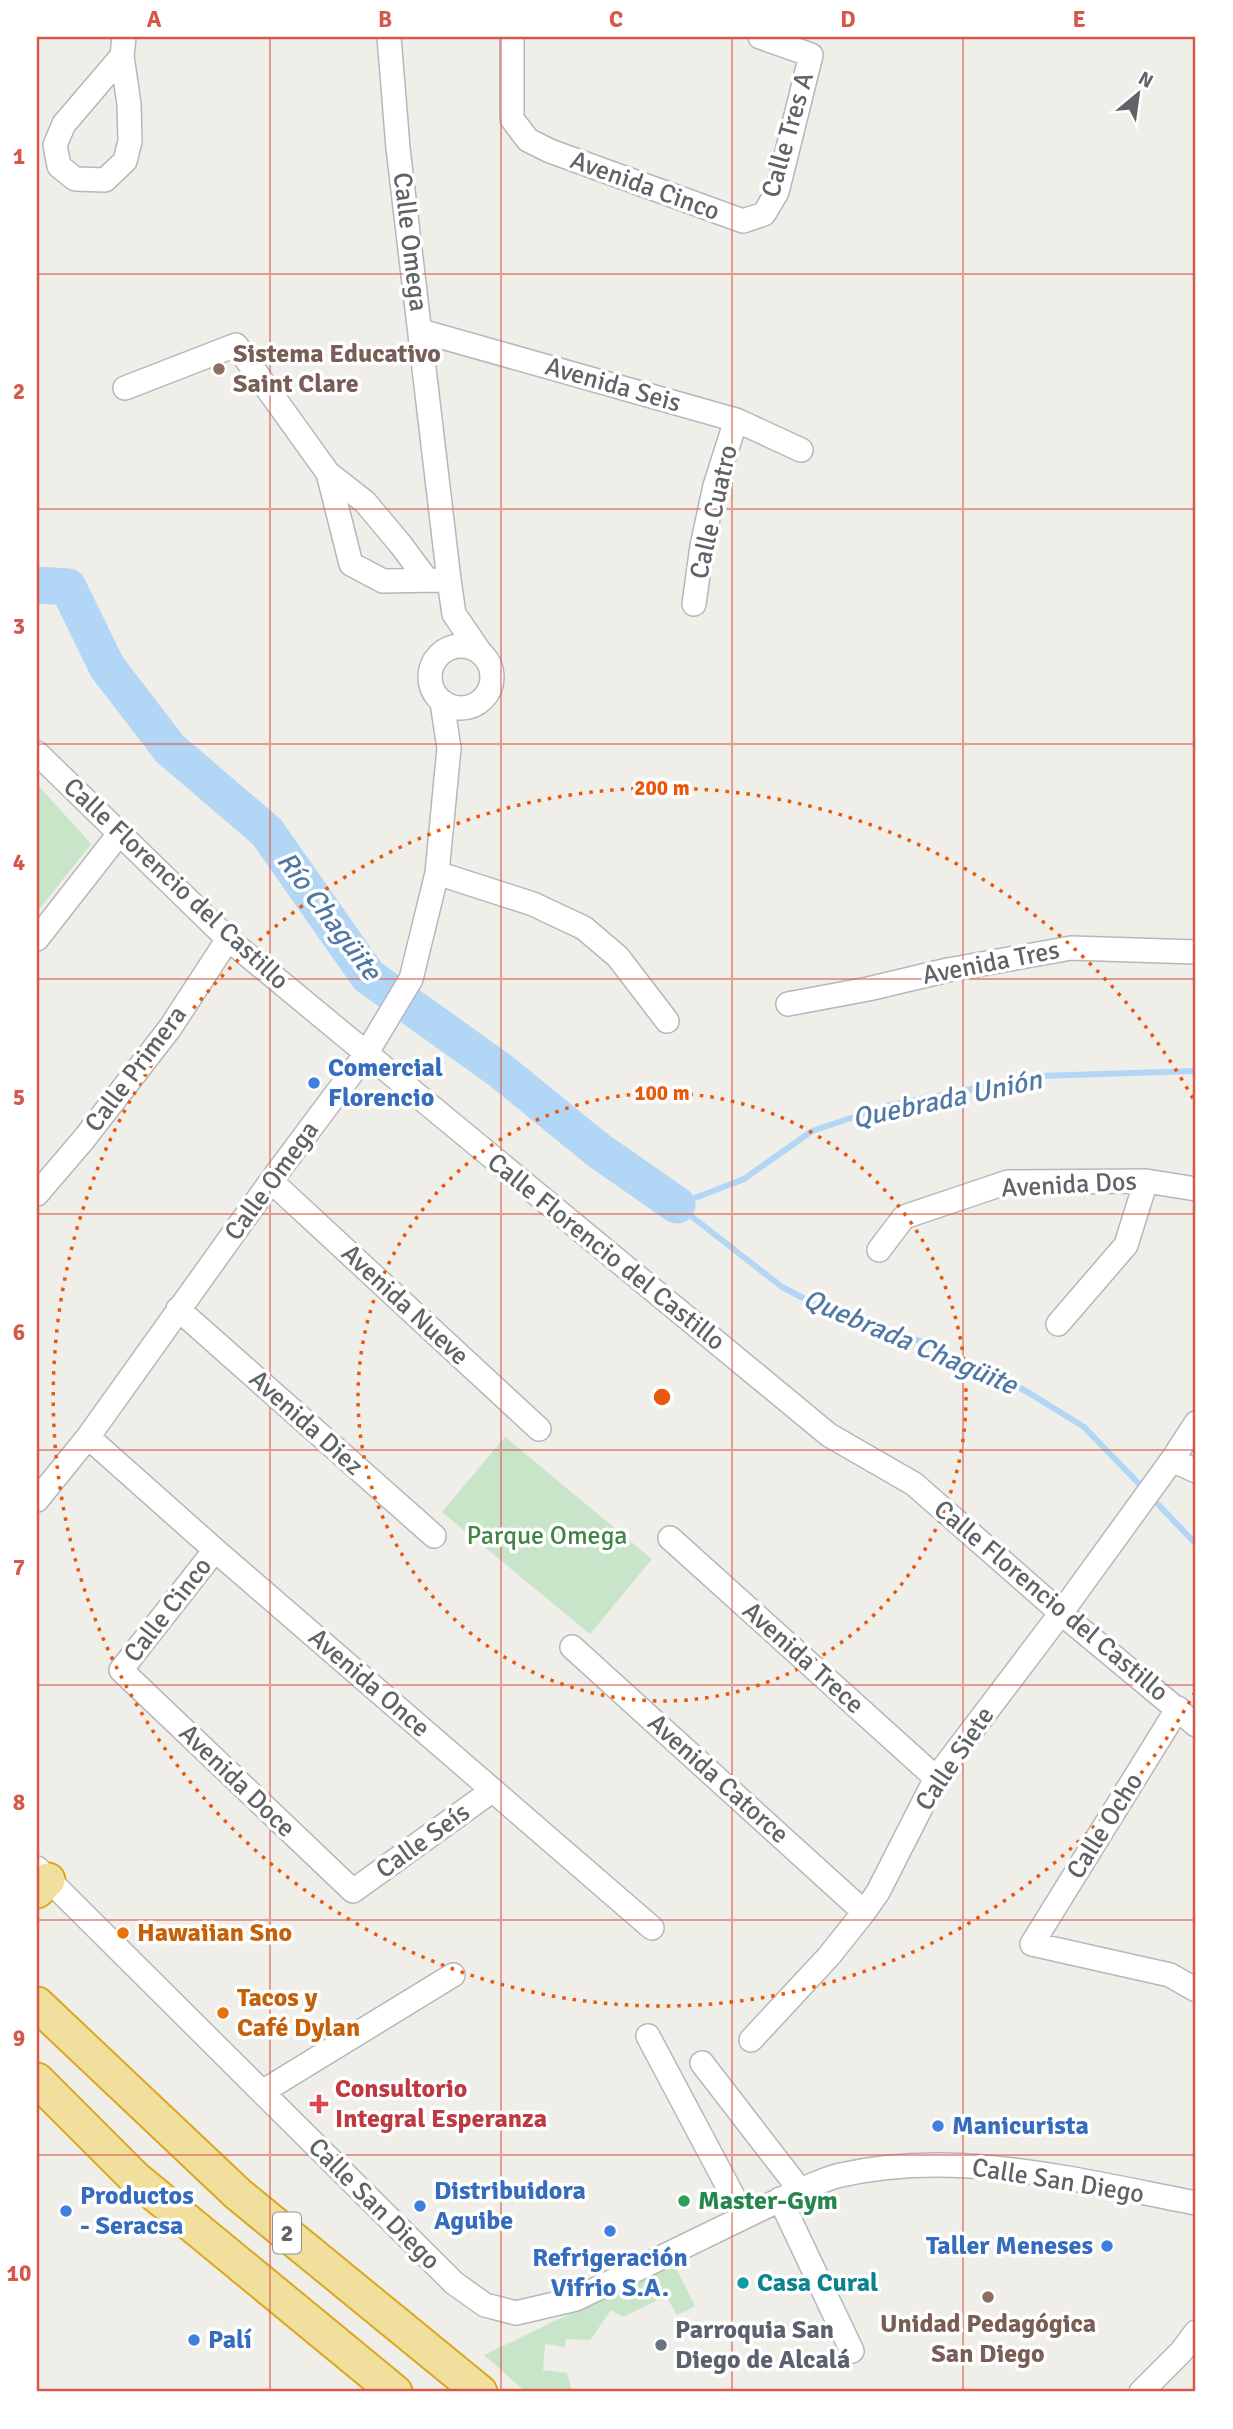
<svg xmlns="http://www.w3.org/2000/svg" width="1233" height="2429" font-family="Signika,sans-serif">
<rect width="100%" height="100%" fill="#f0eee8"/>
<path fill="#c8e4c9" d="M37,784L91,844L37,912Z
M505,1437L652,1559L590,1634L442,1512Z
M674,2264L695,2306L677,2315L666,2296L623,2317L611,2310L590,2340L566,2339L565,2347L545,2344L543,2370L567,2373L572,2392H526L484,2355Z"/>
<g fill="none" stroke-linecap="round" stroke-linejoin="round">
<path stroke="#b2d6f6" stroke-width="6" d="M677,1205L782,1287L851,1323L920,1341L1026,1391L1084,1427L1144,1489
M677,1205L744,1179L812,1131L890,1105L1039,1076L1196,1071
M1151,1497L1196,1544"/>
<path stroke="#b2d6f6" stroke-width="37" d="M37,585L68,587L107,667L170,749L267,832L368,976L501,1071L598,1150L677,1205"/>
<g stroke="#b5b7bb" stroke-width="26">
<path id="minor" d="M389,37L398,148L449,580L454,614L480,652
M512,37V119L528,140L550,151L743,221L764,214L777,192L811,55L760,37
M122,56L64,124L55,145L59,166L75,179L105,180L125,161L130,141L129,104L122,56L124,37
M421,331L736,420L801,450
M125,388L236,345L328,473L365,502L401,545L427,580
M328,473L351,564L383,581L439,580
M694,604L702,546L715,486L736,420
M430 677a31 31 0 1 1 62 0a31 31 0 1 1-62 0Z
M37,753L228,939L829,1435L914,1484L1061,1613L1196,1725
M437,873L533,904L584,928L618,957L667,1021
M37,939L119,834
M788,1004L868,989L948,970L1071,948L1196,952
M271,1181L539,1429
M37,1194L84,1139L170,1028L228,939
M879,1250L904,1217L1008,1182L1146,1181L1196,1189
M178,1309L434,1536
M1058,1324L1126,1245L1146,1181
M88,1437L215,1550L652,1928
M1172,1460L1196,1471
M37,1500L88,1437L271,1181L366,1054L411,979L437,873L449,748L442,702
M670,1538L936,1778
M215,1550L121,1670L353,1891L493,1790
M572,1647L864,1912
M1178,1708L1032,1944L1170,1975L1196,1990
M37,1868L454,2283L485,2305L516,2313L576,2299L800,2190C813,2185 827,2178 841,2175C958,2148 1081,2181 1196,2203
M648,2036L744,2217
M751,2040L829,1956L864,1912L878,1892L936,1778L1061,1613L1172,1460L1196,1423
M702,2063L800,2190
M262,2092L453,1975
M780,2199L852,2351
M1141,2392L1181,2352L1196,2332"/>
</g>
<g stroke="#dda61b" stroke-width="37">
<path id="highway" d="M37,1891L48,1880
M37,2004L238,2194L480,2392
M37,2080L135,2178L395,2392"/>
</g>
<use href="#minor" stroke="#fff" stroke-width="23"/>
<use href="#highway" stroke="#f1df9e" stroke-width="33"/>
</g>
<path fill="none" stroke="#d65848" stroke-width="2" stroke-opacity="0.55" d="M270,37V2392M501,37V2392M732,37V2392M963,37V2392M37,274H1196M37,509H1196M37,744H1196M37,979H1196M37,1214H1196M37,1450H1196M37,1685H1196M37,1920H1196M37,2155H1196"/>
<g fill="none" stroke="#e8590c" stroke-width="3.5" stroke-dasharray="3.5 7">
<circle cx="662" cy="1397" r="304"/>
<path d="M1195 1692A609 609 0 1 1 1195 1102"/>
</g>
<g fill="#8d6e63" stroke="#fff" stroke-width="2.5">
<circle cx="219" cy="369" r="7"/>
<circle cx="988" cy="2297" r="7"/>
</g>
<g fill="#3f7fe0" stroke="#fff" stroke-width="2.5">
<circle cx="314" cy="1083" r="7"/>
<circle cx="938" cy="2126" r="7"/>
<circle cx="420" cy="2206" r="7"/>
<circle cx="66" cy="2211" r="7"/>
<circle cx="610" cy="2231" r="7"/>
<circle cx="1107" cy="2246" r="7"/>
<circle cx="194" cy="2340" r="7"/>
</g>
<g fill="#e8710a" stroke="#fff" stroke-width="2.5">
<circle cx="123" cy="1933" r="7"/>
<circle cx="223" cy="2013" r="7"/>
</g>
<path fill="#e0444e" stroke="#fff" stroke-width="2.5" d="M315.5 2093.5h7v7h7v7h-7v7h-7v-7h-7v-7h7z"/>
<circle fill="#2e9e5b" stroke="#fff" stroke-width="2.5" cx="684" cy="2201" r="7"/>
<circle fill="#0f9aa8" stroke="#fff" stroke-width="2.5" cx="743" cy="2283" r="7"/>
<circle fill="#6b7280" stroke="#fff" stroke-width="2.5" cx="661" cy="2345" r="7"/>
<g text-anchor="middle" dominant-baseline="central" stroke-width="7" stroke-linejoin="round" paint-order="stroke">
<rect fill="#fff" stroke="#8f9194" stroke-width="2" x="273" y="2212.5" width="28" height="41" rx="5"/>
<g font-size="24" font-weight="bold" fill="#5f6266">
<text x="287" y="2233">2</text>
</g>
<g font-size="26" fill="#5f6266" stroke="#fff">
<text transform="translate(788 135) rotate(-74)">Calle Tres A</text>
<text transform="translate(645 186) rotate(20)">Avenida Cinco</text>
<text transform="translate(410 242) rotate(83)">Calle Omega</text>
<text transform="translate(613 385) rotate(16)">Avenida Seis</text>
<text transform="translate(714 512) rotate(-77)">Calle Cuatro</text>
<text transform="translate(176 884) rotate(43)">Calle Florencio del Castillo</text>
<text transform="translate(991 963) rotate(-11)">Avenida Tres</text>
<text transform="translate(136 1069) rotate(-53)">Calle Primera</text>
<text transform="translate(272 1181) rotate(-54)">Calle Omega</text>
<text transform="translate(1069 1185) rotate(-3)">Avenida Dos</text>
<text transform="translate(606 1252) rotate(39)">Calle Florencio del Castillo</text>
<text transform="translate(405 1305) rotate(43)">Avenida Nueve</text>
<text transform="translate(306 1423) rotate(42)">Avenida Diez</text>
<text transform="translate(1051 1601) rotate(40)">Calle Florencio del Castillo</text>
<text transform="translate(168 1610) rotate(-52)">Calle Cinco</text>
<text transform="translate(803 1658) rotate(42)">Avenida Trece</text>
<text transform="translate(369 1683) rotate(41)">Avenida Once</text>
<text transform="translate(955 1759) rotate(-56)">Calle Siete</text>
<text transform="translate(718 1779) rotate(42)">Avenida Catorce</text>
<text transform="translate(237 1781) rotate(44)">Avenida Doce</text>
<text transform="translate(1105 1826) rotate(-58)">Calle Ocho</text>
<text transform="translate(423 1841) rotate(-36)">Calle Seís</text>
<text transform="translate(1058 2181) rotate(9)">Calle San Diego</text>
<text transform="translate(374 2204) rotate(45)">Calle San Diego</text>
</g>
<g font-size="26" font-weight="bold" fill="#785e54" stroke="#fff" text-anchor="start">
<text x="233" y="354">Sistema Educativo<tspan x="233" dy="30">Saint Clare</tspan></text>
<text x="988" y="2324" text-anchor="middle">Unidad Pedagógica<tspan x="988" dy="30">San Diego</tspan></text>
</g>
<g font-size="26" font-weight="bold" fill="#366cbe" stroke="#fff" text-anchor="start">
<text x="328" y="1068">Comercial<tspan x="328" dy="30">Florencio</tspan></text>
<text x="952" y="2126">Manicurista</text>
<text x="434" y="2191">Distribuidora<tspan x="434" dy="30">Aguibe</tspan></text>
<text x="80" y="2196">Productos<tspan x="80" dy="30">- Seracsa</tspan></text>
<text x="1093" y="2246" text-anchor="end">Taller Meneses</text>
<text x="610" y="2258" text-anchor="middle">Refrigeración<tspan x="610" dy="30">Vifrio S.A.</tspan></text>
<text x="208" y="2340">Palí</text>
</g>
<g font-size="26" fill="#418446" stroke="#fff">
<text x="547" y="1536">Parque Omega</text>
</g>
<g font-size="26" font-weight="bold" fill="#c56008" stroke="#fff" text-anchor="start">
<text x="137" y="1933">Hawaiian Sno</text>
<text x="237" y="1998">Tacos y<tspan x="237" dy="30">Café Dylan</tspan></text>
</g>
<g font-size="26" font-weight="bold" fill="#be3a42" stroke="#fff" text-anchor="start">
<text x="335" y="2089">Consultorio<tspan x="335" dy="30">Integral Esperanza</tspan></text>
</g>
<g font-size="26" font-weight="bold" fill="#27864d" stroke="#fff" text-anchor="start">
<text x="698" y="2201">Master-Gym</text>
</g>
<g font-size="26" font-weight="bold" fill="#0d838f" stroke="#fff" text-anchor="start">
<text x="757" y="2283">Casa Cural</text>
</g>
<g font-size="26" font-weight="bold" fill="#5b616d" stroke="#fff" text-anchor="start">
<text x="675" y="2330">Parroquia San<tspan x="675" dy="30">Diego de Alcalá</tspan></text>
</g>
<g font-size="28" font-style="italic" fill="#5078a6" stroke="#fff">
<text transform="translate(329 916) rotate(53)">Río Chagüite</text>
<text transform="translate(947 1099) rotate(-12)">Quebrada Unión</text>
<text transform="translate(910 1342) rotate(23)">Quebrada Chagüite</text>
</g>
</g>
<circle cx="662" cy="1397" r="10" fill="#e8590c" stroke="#fff" stroke-width="3.5"/>
<g font-size="21" text-anchor="middle" font-weight="bold" fill="#e8590c" stroke="#fff" stroke-width="7" stroke-linejoin="round" paint-order="stroke">
<text x="662" y="795">200 m</text>
<text x="662" y="1100">100 m</text>
</g>
<rect width="1233" height="2429" fill="none" stroke="#ffffff" stroke-width="77"/>
<g transform="translate(1138 94) rotate(29)" stroke="#ffffff" stroke-width="5" paint-order="stroke">
<path d="M0-5L12 26L0 18L-12 26Z" fill="#5f6266"/>
<text y="-10" font-size="19" font-weight="bold" text-anchor="middle" fill="#5f6266">N</text>
</g>
<rect x="38" y="38" width="1156" height="2352" fill="none" stroke="#d65848" stroke-width="2.5"/>
<g font-size="23" text-anchor="middle" font-weight="bold" fill="#d65848">
<text x="154" y="27">A</text>
<text x="385" y="27">B</text>
<text x="616" y="27">C</text>
<text x="848" y="27">D</text>
<text x="1079" y="27">E</text>
<text x="19" y="164">1</text>
<text x="19" y="399">2</text>
<text x="19" y="634">3</text>
<text x="19" y="870">4</text>
<text x="19" y="1105">5</text>
<text x="19" y="1340">6</text>
<text x="19" y="1575">7</text>
<text x="19" y="1810">8</text>
<text x="19" y="2046">9</text>
<text x="19" y="2281">10</text>
</g>
</svg>
